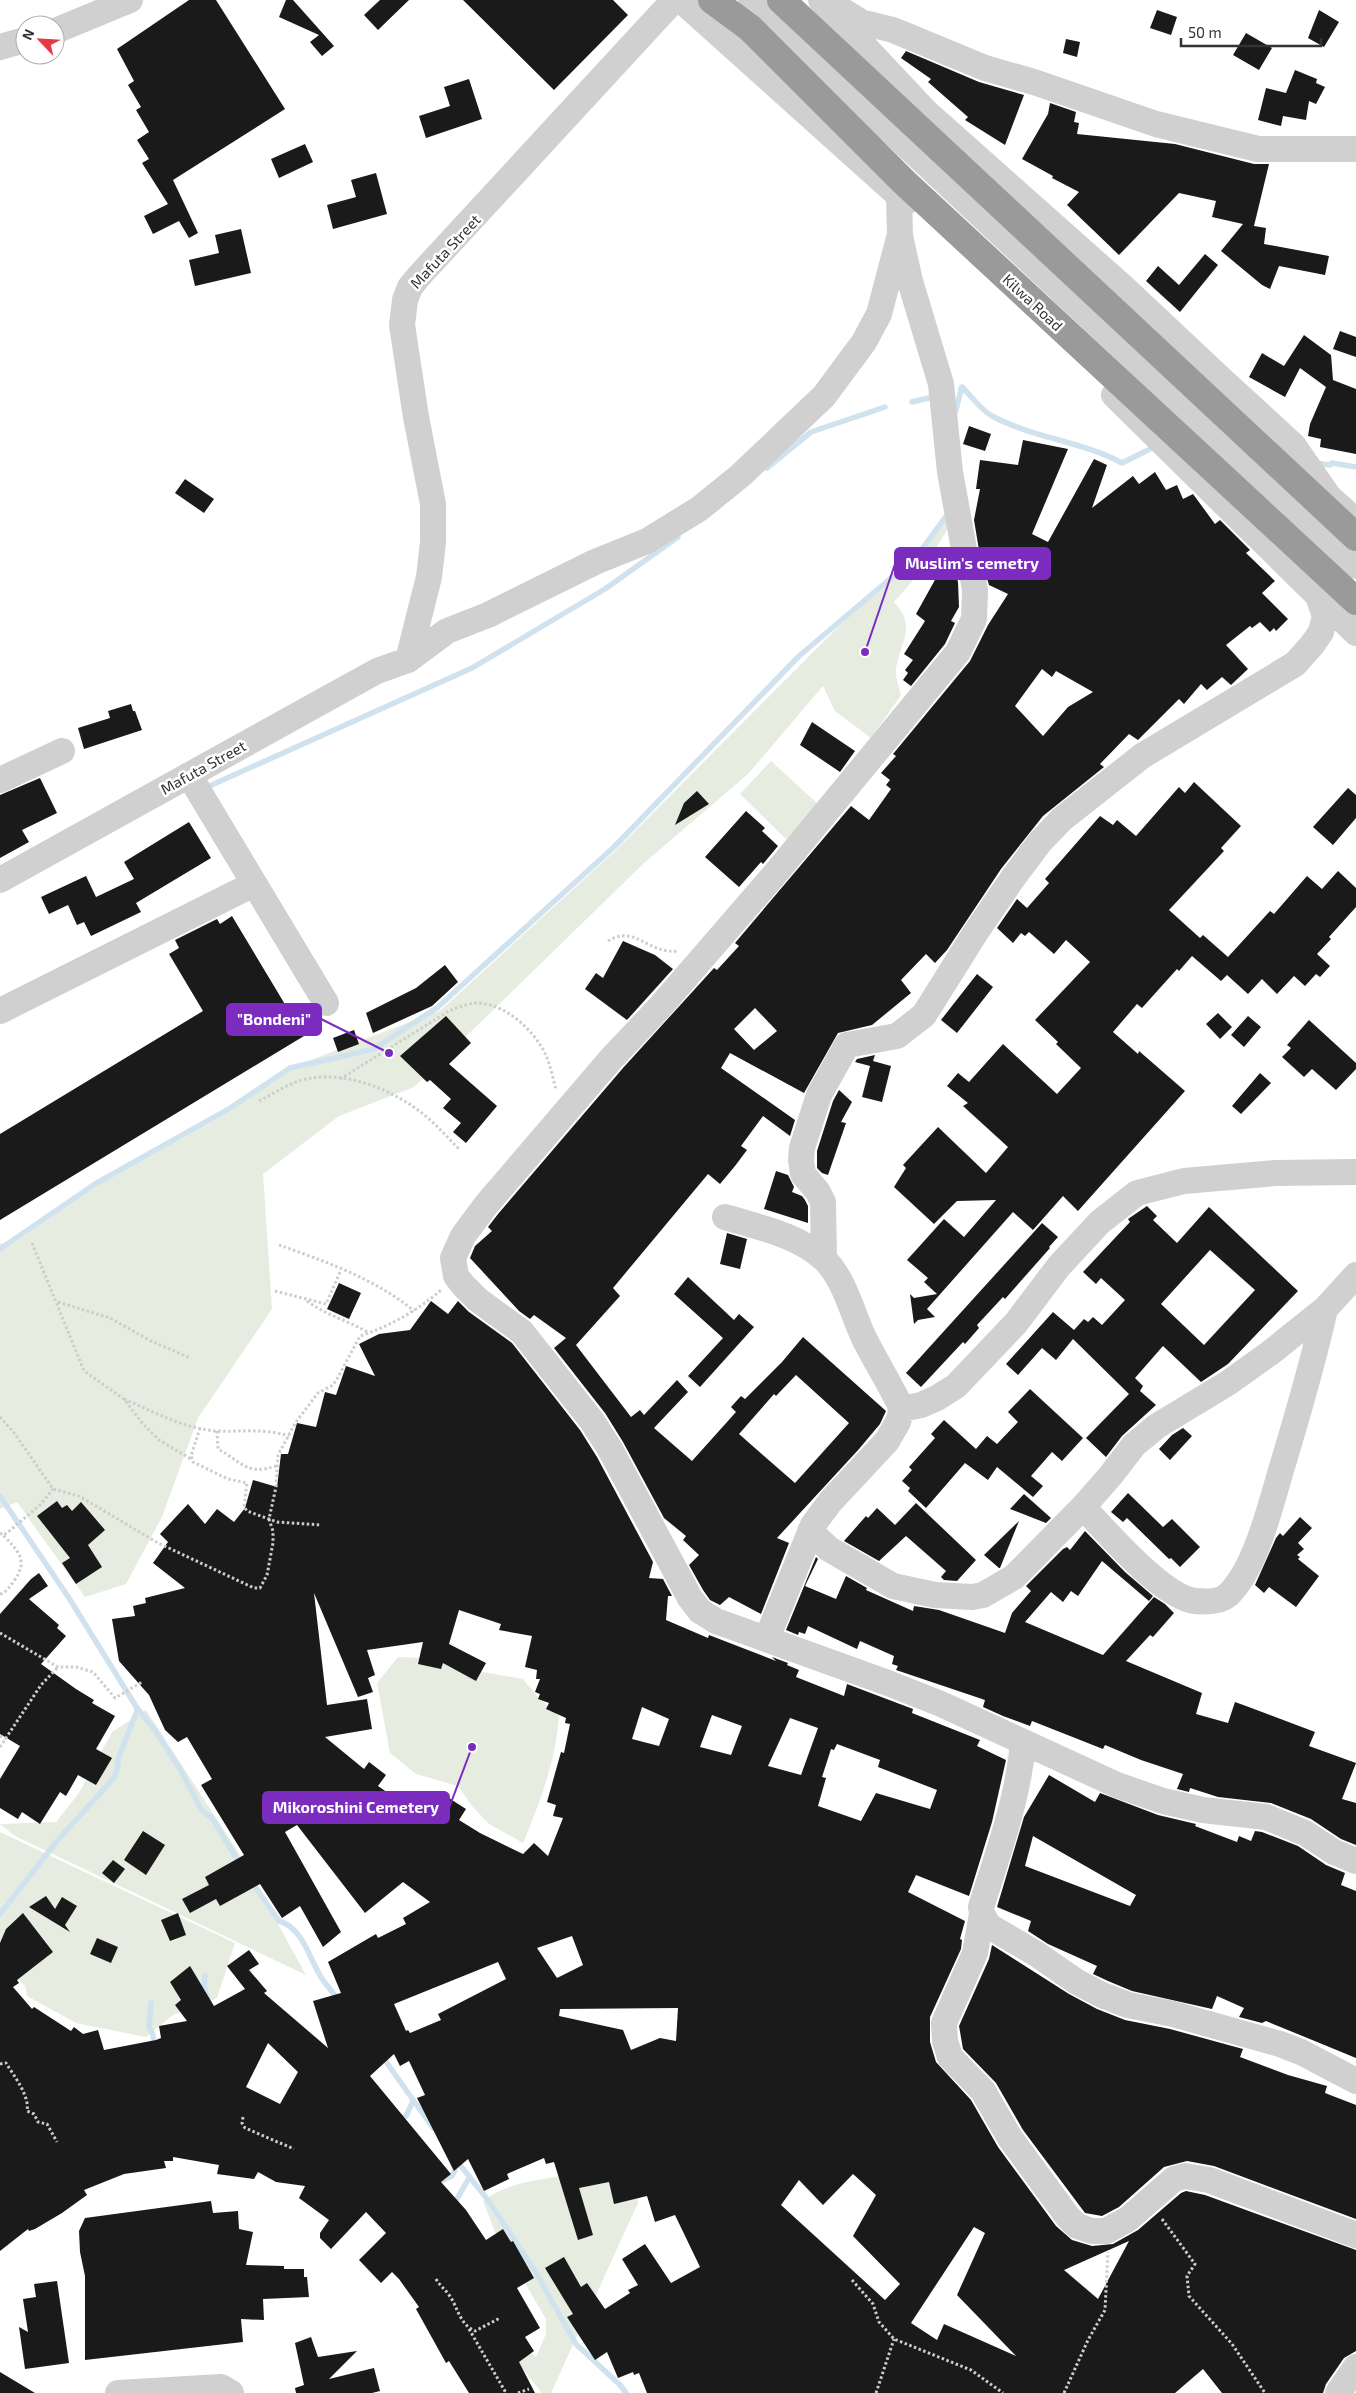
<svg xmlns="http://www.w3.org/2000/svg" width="1356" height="2393" font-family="'Exo 2',sans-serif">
<rect width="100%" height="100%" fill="#fff"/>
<path fill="#e6ecdf" d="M958,502L960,509L923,569L894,602C917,627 901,640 896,668C895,676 899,687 901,695L871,738L835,711L823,686L748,774L644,863L414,1087L339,1116L263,1174L272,1309L198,1418L162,1517L126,1584L85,1597L17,1502L0,1509V1243L8,1247L95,1187L230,1112L290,1068L441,1010L615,851L860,605L918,559Z
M771,761L819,805L790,843L740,794Z
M398,1657L447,1659L483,1672L523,1679L537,1696L559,1716C556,1759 540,1803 523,1843L489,1824L472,1806L458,1786L416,1774L390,1753L377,1683Z
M146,1710L240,1855L306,1975L15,1836L0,1824L56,1822L79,1793L112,1732Z
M0,1832L235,1943L217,1998L173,2015L146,2037L76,2023L27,1996L25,1986L0,1962Z
M631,2146L638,2203L551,2393H542L518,2363L524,2349L536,2357L546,2334V2319L495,2232L483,2201C512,2179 545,2181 579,2172C596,2167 615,2154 631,2146Z"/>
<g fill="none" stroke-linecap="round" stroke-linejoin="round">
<path stroke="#cfe2ee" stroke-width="5.5" d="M961,389L962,387C971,396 981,410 992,416C1033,438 1081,441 1122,463L1156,446
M912,402L933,397
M955,413L962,387
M1315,463L1330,465L1332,463L1356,467
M767,468L811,432L885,407
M205,788L472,668L605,589L678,537
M0,1249L95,1184L229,1109L290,1068L374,1049L438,1007L614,847L799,656L917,556L949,512
M0,1496L69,1598L137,1708L155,1730L180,1769L202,1811L212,1818L240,1864
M252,1882L279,1921C303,1928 309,1958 321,1977C326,1985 333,1992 338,2000
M0,1914L57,1841L113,1779L117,1770L119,1756L137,1711V1708
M205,1976L204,1987L208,1999
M151,2003L149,2027L153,2035L154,2046
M382,2056L433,2128
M397,2120L406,2116L413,2101
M456,2160L488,2200L535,2271L576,2344L620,2385L626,2393
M440,2177L443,2180L452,2176L455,2170L453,2164
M454,2204L469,2178"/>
</g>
<path fill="#1a1a1a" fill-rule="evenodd" d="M189,0H216L285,109L173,180L198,233L189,238L179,221L153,234L144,216L168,204L142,163L149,159L137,140L149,132L136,110L141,107L128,85L134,81L117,49Z
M286,0H293L334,46L322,56L310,42L319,35L279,17Z
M380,0H409L378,30L364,15Z
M463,0H613L628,15L554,90Z
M1157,10L1177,17L1171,35L1150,28Z
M1319,10L1339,22L1324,47L1308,38Z
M1246,33L1272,48L1259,70L1233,55Z
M1066,39L1080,42L1077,57L1063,53Z
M906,51L979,82L1024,95L1005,145L965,120L968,117L928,82L931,79L901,58Z
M1295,70L1317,79L1316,83L1325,87L1316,104L1309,101L1306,120L1283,116L1281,126L1258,120L1266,88L1286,93Z
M469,79L482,119L426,138L419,116L450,106L444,87Z
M1050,103L1076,112L1074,122L1079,123L1077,134L1175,144L1254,164H1269L1254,226L1266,228L1264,244L1329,256L1325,275L1279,266L1270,289L1262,285L1221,251L1243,224L1212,217L1216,201L1179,193L1119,255L1067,205L1079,192L1052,178L1053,176L1022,159L1048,114Z
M305,144L313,162L279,178L271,159Z
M376,173L387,214L333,229L327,205L356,197L351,180Z
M241,229L251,273L195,286L189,260L219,253L215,235Z
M1205,254L1218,265L1180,312L1146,281L1158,266L1179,285Z
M1340,331L1356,337V357L1333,349Z
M1304,335L1331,355L1333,380L1356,389V454L1320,447L1321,439L1308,436L1310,424L1326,387L1300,368L1285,397L1249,377L1262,353L1284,366Z
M969,426L991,434L985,451L963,444Z
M1023,440L1068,449L1032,534L1048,542L1094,459L1107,465L1092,508L1133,476L1139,484L1155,472L1166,490L1177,485L1183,499L1193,494L1215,524L1220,520L1250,550L1246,553L1275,581L1262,593L1288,619L1276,631L1274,628L1270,632L1260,622L1252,628L1250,626L1226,645L1248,669L1231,685L1222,677L1207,690L1201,684L1184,704L1179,699L1138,740L1129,734L1100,764L1104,767L1043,816L1001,869L947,950L935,963L926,954L901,980L911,993L872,1025L838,1033L804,1093L730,1053L721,1068L795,1120L790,1136L763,1116L741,1146L747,1150L735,1166L720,1184L708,1174L613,1288L620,1296L576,1345L631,1417L640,1410L644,1415L677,1380L688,1392L654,1428L692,1461L736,1412L731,1407L741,1396L745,1399L782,1362L803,1337L886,1411L880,1424L859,1449L777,1538L789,1543L761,1614L729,1597L720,1605L710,1600L703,1590L689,1565L699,1555L683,1540L686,1536L664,1518L623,1442L605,1413L554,1348L566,1338L534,1315L530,1319L519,1311L470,1258L475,1246L492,1231L488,1227L498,1214L623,1068L714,968L717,970L739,946L735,943L851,806L869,820L891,789L886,785L890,780L881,773L896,756L893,754L970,661L988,625L1008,594L989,585L980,556L974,520L980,489H976L980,460L1018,465ZM1042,669L1052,677L1056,671L1093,692L1068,707L1043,736L1015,706ZM755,1008L777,1031L754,1050L734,1029ZM796,1375L849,1423L795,1483L739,1434L774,1394L776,1396Z
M185,479L214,499L204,513L175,493Z
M941,569L957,578L958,582L959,607L951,621L955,623L945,644L911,686L903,680L908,673L905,670L913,660L904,654L925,621L916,614Z
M131,704L133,711H135L142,730L84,749L78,728L110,718L108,711Z
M812,722L855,751L840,772L800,745Z
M40,778L57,813L22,830L29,842L0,858V795Z
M1194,782L1241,826L1221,848L1224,851L1169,910L1200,938L1203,935L1228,957L1270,911L1274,914L1307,876L1322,889L1338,871L1356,888V907L1329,937L1331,939L1317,954L1330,966L1320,977L1316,974L1305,986L1294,976L1277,994L1262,979L1248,994L1227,975L1221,981L1192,956L1179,971L1177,969L1142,1008L1137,1004L1113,1032L1138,1054L1139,1051L1185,1091L1078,1211L1063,1196L1033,1230L1013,1212L927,1309L935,1317L918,1320L914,1324L910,1294L914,1298L937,1294L924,1282L928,1278L907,1260L944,1219L964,1237L996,1200L957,1201L934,1224L894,1187L906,1168L903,1165L938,1127L986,1173L1008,1147L963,1106L968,1103L947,1086L958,1073L969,1082L1003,1044L1057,1094L1081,1068L1056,1044L1058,1042L1035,1020L1090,962L1066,940L1054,954L1029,932L1025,936L1021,933L1013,943L997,928L1017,899L1027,908L1049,883L1045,879L1100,816L1113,825L1117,820L1136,836L1179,787L1185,793Z
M1348,788L1356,795V818L1333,845L1313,827Z
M697,791L709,804L675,825L684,803Z
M746,811L765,828L762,831L778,846L763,864L761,862L739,887L705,857Z
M189,822L211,858L136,903L141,912L91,936L84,922L77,925L68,905L49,914L41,897L86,876L96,897L134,879L124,862Z
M232,916L304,1036L0,1220V1134L203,1011L169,954L179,948L175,940L217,919L220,924Z
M623,941L655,955L673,969L627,1020L585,989L596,973L603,978Z
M445,965L458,982L432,1006L373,1033L366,1013L416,988Z
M977,974L993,987L957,1033L941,1020Z
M1218,1013L1232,1027L1220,1039L1206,1024Z
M446,1016L471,1043L449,1064L497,1106L466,1143L453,1132L461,1123L443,1108L451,1099L430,1080L427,1082L400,1056Z
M1248,1016L1261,1027L1244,1047L1231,1035Z
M1309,1020L1356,1063V1069L1336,1090L1312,1069L1304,1077L1282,1057L1291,1048L1287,1045Z
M354,1030L359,1044L338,1052L333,1038Z
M875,1055L873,1061L891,1066L882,1102L862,1097L870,1066L855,1062L857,1059Z
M1260,1073L1271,1083L1241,1114L1232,1106Z
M839,1090L852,1102L841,1122L846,1123L828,1175L822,1173L817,1168V1151L833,1101Z
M776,1171L788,1175L794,1187L792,1192L802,1196L805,1200L808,1206V1223L764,1209Z
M1147,1206L1157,1216L1153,1220L1177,1243L1209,1207L1298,1291L1228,1364L1201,1382L1163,1346L1135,1378L1143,1386L1140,1391L1156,1405L1122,1436L1106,1457L1086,1438L1129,1394L1073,1339L1056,1360L1042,1348L1018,1375L1006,1364L1053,1312L1074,1330L1084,1319L1088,1322L1093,1317L1102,1325L1125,1300L1101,1278L1096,1284L1083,1272L1130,1222L1128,1219ZM1210,1250L1255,1290L1204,1345L1161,1304Z
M1042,1223L1058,1237L1049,1247L1050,1248L1005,1299L1003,1297L977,1325L979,1328L965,1344L963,1342L921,1387L906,1373Z
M727,1233L747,1239L740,1269L720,1264Z
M688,1277L734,1320L739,1314L754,1327L700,1387L688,1376L723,1338L674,1294Z
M339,1283L361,1293L349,1319L327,1309Z
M431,1301L448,1314L458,1301L469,1312L512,1343L580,1430L597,1457L653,1562L649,1578L663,1579L672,1596H668L666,1620L708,1638L709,1635L776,1661L772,1657L788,1663L787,1665L799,1670L796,1677L844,1696L847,1684L913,1709L912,1713L980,1740L977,1746L1006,1760L992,1822L969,1896L916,1875L908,1892L965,1921L960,1939L962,1940L961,1949L930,2017V2042L936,2062L971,2100L998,2147L1056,2226L1072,2240L1092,2246L1113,2244L1138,2230L1181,2193L1186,2191L1205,2195L1356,2250V2351L1344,2358L1326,2384L1323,2393H1222L1203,2369L1175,2393H647L639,2373L634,2375L633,2372L618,2378L607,2352L595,2360L567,2317L573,2314L545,2268L564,2257L581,2287L587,2283L605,2309L630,2293L628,2290L638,2285L622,2259L645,2244L671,2283L700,2267L675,2215L655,2222L647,2196L614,2204L609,2182L579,2188L593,2235L578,2240L554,2162L546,2164L544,2158L507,2174L509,2179L484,2191L468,2159L454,2171L417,2098L425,2095L409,2061L400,2066L394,2054L370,2076L451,2174L441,2182L466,2210L486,2240L503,2229L511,2242L513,2241L534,2278L517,2288L540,2328L525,2337L534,2351L519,2362L535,2393H469L449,2361L446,2363L416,2309L419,2307L399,2279L392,2272L381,2283L359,2260L386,2233L366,2212L331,2249L320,2238V2233L329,2220L299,2198L305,2186L276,2182L258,2172L254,2179L217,2174L219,2165L173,2157V2161H164L166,2168L124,2174L84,2190L87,2195L62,2213L35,2229L29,2231L28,2229L0,2251V1943L6,1929L23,1913L53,1952L17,1980L19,1983L13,1987L32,2009L34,2007L71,2031L74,2027L83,2034L98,2030L104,2050L156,2040L161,2038L159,2026L187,2021L175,2005L181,2000L170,1982L190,1966L214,2006L245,1989L227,1966L249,1950L259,1964L249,1970L267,1991L264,1993L328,2048L313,2001L341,1993L328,1962L376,1934L378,1938L406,1924L403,1918L430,1902L403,1882L365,1913L297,1825L285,1832L341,1932L323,1947L300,1906L282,1918L260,1884L220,1906L216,1899L190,1913L182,1899L209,1885L205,1877L244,1855L201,1785L212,1779L187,1737L178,1742L165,1730L149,1695L119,1661L112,1619L135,1616L133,1606L146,1603L145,1598L185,1588L153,1563L168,1542L160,1534L188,1504L205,1524L217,1509L234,1522L245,1508L253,1480L277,1487L281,1454H288L297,1423L316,1427L325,1392L336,1395L346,1366L375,1376L359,1344L379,1334L410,1330ZM314,1593L358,1697L373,1692L368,1678L375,1675L367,1650L423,1642L418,1664L441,1669L443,1663L476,1681L486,1663L449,1644L459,1610L501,1624L499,1630L532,1636L525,1667L537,1670L536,1679H540L535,1692L540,1694L538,1699L549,1703L546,1709L566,1718L565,1723L570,1724L564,1753L561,1752L547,1802L556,1805L553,1816L563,1818L548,1856L534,1843L523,1854L480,1833L459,1820L466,1809L438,1791L425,1811L410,1802L407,1806L378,1786L386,1775L369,1762L364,1769L325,1737L372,1729L367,1699L327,1705ZM642,1707L669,1719L659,1746L632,1739ZM712,1715L742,1726L731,1755L700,1747ZM790,1718L818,1728L801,1775L768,1766ZM837,1744L880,1760L878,1767L937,1790L930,1809L876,1793L861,1821L818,1806L826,1778L822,1777L831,1749L834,1750ZM572,1936L583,1965L557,1978L537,1948ZM498,1962L506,1979L438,2014L441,2020L410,2033L408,2030L406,2031L394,2004ZM678,2008L676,2041L660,2038L631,2050L623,2030L559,2016L560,2009ZM268,2043L298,2072L280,2104L246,2087ZM853,2174L876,2195L853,2236L900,2284L885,2300L781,2205L799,2180L823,2205ZM974,2227L985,2233L957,2295L1016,2356L944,2324L937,2340L911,2323ZM1129,2241L1098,2299L1064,2270Z
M1030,1389L1083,1438L1062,1461L1052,1452L1031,1476L1043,1486L1033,1497L997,1467L988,1480L965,1463L926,1508L908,1491L910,1488L902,1481L912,1470L909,1467L935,1438L931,1434L944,1420L976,1449L987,1436L997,1444L1018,1422L1008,1412Z
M1183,1428L1192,1436L1170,1460L1159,1449L1172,1435Z
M1128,1493L1163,1527L1172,1519L1200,1547L1180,1567L1171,1558L1169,1559L1127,1518L1123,1522L1111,1512Z
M1024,1494L1051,1518L1046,1523L1010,1509Z
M57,1501L62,1508L67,1505L72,1511L81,1502L105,1530L88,1545L102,1567L76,1584L62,1563L70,1558L37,1516Z
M916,1503L976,1560L957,1581L944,1580L941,1577L946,1571L906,1536L879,1561L844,1541L866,1516L868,1518L877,1508L895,1525Z
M1300,1517L1312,1528L1298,1543L1304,1549L1297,1555L1300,1557L1298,1559L1319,1576L1296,1607L1269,1587L1264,1593L1255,1585L1276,1538L1280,1533L1283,1536Z
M1019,1521L1000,1568H999L984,1555Z
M1085,1531L1125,1572L1153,1596L1149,1601L1102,1561L1078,1596L1071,1591L1063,1602L1051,1592L1025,1622L1103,1655L1154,1597L1165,1604L1174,1613L1153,1637L1150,1635L1126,1661L1202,1693L1196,1714L1228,1723L1235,1702L1246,1706L1315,1732L1309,1746L1356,1763L1342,1799L1356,1803V1845L1341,1839L1311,1819L1271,1803L1218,1797L1190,1788L1189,1792L1177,1789L1183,1774L1141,1760L1105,1745L1103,1749L1032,1721L1030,1726L1003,1716L983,1707L985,1700L896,1670L898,1666L892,1664L894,1656L860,1641L857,1649L808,1626L805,1634L799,1632L798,1635L786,1630L816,1557L818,1559L805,1586L836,1599L846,1576L867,1588L866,1590L913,1611L914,1606L939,1610L1005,1633L1012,1613L1031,1591L1026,1586L1063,1549L1067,1547L1070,1550Z
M39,1573L48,1586L29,1599L59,1625L57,1628L66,1636L41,1664L76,1689L94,1700L92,1703L115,1716L96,1749L112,1758L96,1785L78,1775L66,1796L60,1792L40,1824L22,1812L18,1819L0,1808V1779L20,1746L0,1734V1614L31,1579Z
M1049,1775L1095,1802L1100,1793L1158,1815L1196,1824L1195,1826L1237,1842L1239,1836L1251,1841L1255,1831L1262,1832L1298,1846L1326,1865L1345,1873L1341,1885L1356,1891V2058L1266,2021L1262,2023L1239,2017L1244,2008L1217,1996L1212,2009L1132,1991L1108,1981L1093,1974L1097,1966L1048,1944L1028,1931L1031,1921L997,1907L1024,1817ZM1033,1836L1136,1895L1130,1906L1025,1866Z
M143,1831L165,1845L146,1875L124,1860Z
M113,1860L125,1869L114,1883L102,1873Z
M46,1896L55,1909L62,1897L77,1906L65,1925L70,1932L29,1907Z
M178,1913L186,1935L170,1941L161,1920Z
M97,1938L118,1947L111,1963L90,1954Z
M992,1945L1069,1994L1097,2009L1125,2020L1170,2029L1243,2049L1240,2057L1288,2075L1327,2086L1325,2093L1356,2105V2219L1214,2166L1187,2161L1164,2167L1119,2207L1102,2216L1085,2213L1023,2130L996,2083L963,2049L959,2026L989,1959Z
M211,2201L213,2213L238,2211L239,2229L253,2232L246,2265L284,2266V2269H304V2277H307L309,2297L263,2299L264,2320L241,2319L243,2342L85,2360V2276L80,2252L79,2231L85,2218Z
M57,2281L69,2363L25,2369L19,2327L28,2332L23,2299L36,2297L34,2284Z
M311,2337L318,2357L357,2351L329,2379L374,2368L380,2391L372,2393H296L295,2388L304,2385L295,2343Z
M0,2372L35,2393H0Z"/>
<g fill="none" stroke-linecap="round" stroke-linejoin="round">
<path stroke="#cdcdcd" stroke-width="3" stroke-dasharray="2.5 2.5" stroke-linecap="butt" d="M608,941C636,924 648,955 679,951
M340,1079L449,1011C458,1007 469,1003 479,1003C507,1005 533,1030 545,1053C550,1064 553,1078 556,1090
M259,1101C275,1093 293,1080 312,1078C349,1072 395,1091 423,1114C436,1124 447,1137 459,1149
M32,1243L84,1371L124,1399L143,1424L159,1440L191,1459
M279,1245C324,1261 376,1279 414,1311
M275,1291L326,1304L341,1270
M307,1301C326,1315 349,1321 369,1333
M58,1302L110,1318L151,1341L190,1358
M124,1399C154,1412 183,1428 216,1431C241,1432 264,1428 289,1436
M0,1417L15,1434L53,1489L79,1496L158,1543L254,1588H260L267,1575L273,1543V1531L269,1519L276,1487L278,1455L296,1422L318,1393L333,1385L337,1379L360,1336C390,1326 417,1311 441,1290
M200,1428L191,1456L193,1462L228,1479L247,1483L244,1507L247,1511L277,1522L321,1525
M217,1431L218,1449C242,1462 247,1476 276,1466
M0,1533L3,1535L7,1533L41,1504L53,1489
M0,1594C7,1592 10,1586 14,1581C29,1560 18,1551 3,1535
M0,1633L58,1667H76L93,1672L115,1698L142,1682
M0,1736L6,1739
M0,1747L41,1685L58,1667
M0,2064L6,2063C14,2076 30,2096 27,2111L34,2114L38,2122L47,2124L57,2142
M243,2117L242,2123L245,2128L294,2149
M1162,2219L1195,2264L1187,2276L1189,2296L1232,2344L1265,2393
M436,2279C440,2286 445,2289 449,2295C458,2307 459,2324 475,2331L500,2318
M852,2280L873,2304L879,2322L894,2339L971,2370L1003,2393
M469,2329L506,2393
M518,2393L529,2389
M876,2393L894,2339
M1064,2393L1088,2340L1105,2310L1108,2252"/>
<path stroke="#d0d0d0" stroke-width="26" d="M681,0L906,202
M751,0L1356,566
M821,0L925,111L1123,287L1221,379L1209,400
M837,7L861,22L893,30L985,68L1034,82L1156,124L1258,149H1356
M55,31L130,0
M0,47L25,40
M904,182L899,195L900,236L910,281L941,384L950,472L966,560L973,578L975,591L974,619L958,652L775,874L660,1007L611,1059L486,1205L463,1236L453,1258L456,1276L463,1285L478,1300L522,1332L592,1421L610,1449L690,1598L700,1611L716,1621L888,1683L941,1704L1117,1785L1163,1801L1203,1810L1266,1817L1305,1833L1334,1852L1356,1861
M1221,379L1293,445L1329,497L1345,511
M1114,395L1356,633
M408,660L429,577L433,542V504L416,417L402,325L405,300L410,287L420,275L674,0
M189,775L326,1003
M0,780L62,751
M0,880L377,671L408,660L447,631L488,615L595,562L647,541L699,509L741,475L824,396L864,342L879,314L899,238
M0,1011L254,884
M725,1217C758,1227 799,1235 825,1260C845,1280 852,1313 864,1338C876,1362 890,1384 902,1409L898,1422L887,1441L830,1502L813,1525L767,1638
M824,1259L823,1202L818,1192L803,1174L801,1160L802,1148L819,1095L847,1045L897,1036L924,1015L976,932L1013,878L1040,842L1062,819L1142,756L1295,664L1312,645L1321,632L1325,616L1318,596L1322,569
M902,1409L921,1405L937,1398L956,1386L1016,1323L1059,1266L1100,1222L1137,1193L1184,1181L1276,1173L1356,1172
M1083,1507C1106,1531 1162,1597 1195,1601C1205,1602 1220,1602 1228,1595C1256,1569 1271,1503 1282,1467C1298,1414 1313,1363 1325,1309
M810,1531L829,1549L893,1586L935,1595L972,1597L983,1595L1014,1577L1083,1507L1111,1475L1134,1445L1157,1426L1228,1383L1270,1353L1325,1309L1356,1275
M1023,1743C1018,1800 998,1853 981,1907L982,1914L989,1926L1038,1955L1077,1982L1102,1995L1128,2005L1173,2014L1280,2044L1301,2052L1356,2081
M982,1914L975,1953L944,2023L945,2041L950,2057L983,2091L1010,2138L1068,2217L1077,2226L1092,2231H1106L1128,2219L1174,2179L1185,2176L1209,2180L1356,2235
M118,2393L221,2387L231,2393
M1338,2393L1356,2367"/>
<path stroke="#9a9a9a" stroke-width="28" d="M712,0L750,28L904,182L1356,601
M781,0L1356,537"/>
</g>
<g text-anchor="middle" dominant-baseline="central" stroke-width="5" stroke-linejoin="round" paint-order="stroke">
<g font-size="15" fill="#333" stroke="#fff">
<text transform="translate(445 251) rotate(-47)">Mafuta Street</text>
<text transform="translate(1033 302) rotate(43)">Kilwa Road</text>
<text transform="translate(203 767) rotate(-29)">Mafuta Street</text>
</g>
</g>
<path fill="none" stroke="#7b2cbf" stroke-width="2" d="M865 652L895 564M389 1053L321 1019M472 1747L449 1808"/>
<g fill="#7b2cbf" stroke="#fff" stroke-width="2">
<circle cx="865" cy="652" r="5"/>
<circle cx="389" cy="1053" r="5"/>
<circle cx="472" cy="1747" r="5"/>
</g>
<g fill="#7b2cbf" stroke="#7b2cbf" stroke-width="2">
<rect x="895" y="548" width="155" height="31" rx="5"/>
<rect x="227" y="1004" width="94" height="31" rx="5"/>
<rect x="263" y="1792" width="186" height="31" rx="5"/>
</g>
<g font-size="16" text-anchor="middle" font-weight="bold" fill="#fff">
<text x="972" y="569">Muslim's cemetry</text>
<text x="274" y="1025">"Bondeni"</text>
<text x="356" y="1813">Mikoroshini Cemetery</text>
</g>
<g transform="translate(40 40) rotate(295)"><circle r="24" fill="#ffffff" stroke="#adadad"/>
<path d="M0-4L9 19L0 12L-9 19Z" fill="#e63946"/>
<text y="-8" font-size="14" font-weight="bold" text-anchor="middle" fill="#333333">N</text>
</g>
<path d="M1181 38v8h140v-8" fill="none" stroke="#333333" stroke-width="2.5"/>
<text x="1188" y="38" font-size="15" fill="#333333" stroke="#ffffff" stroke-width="4" paint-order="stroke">50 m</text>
</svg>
